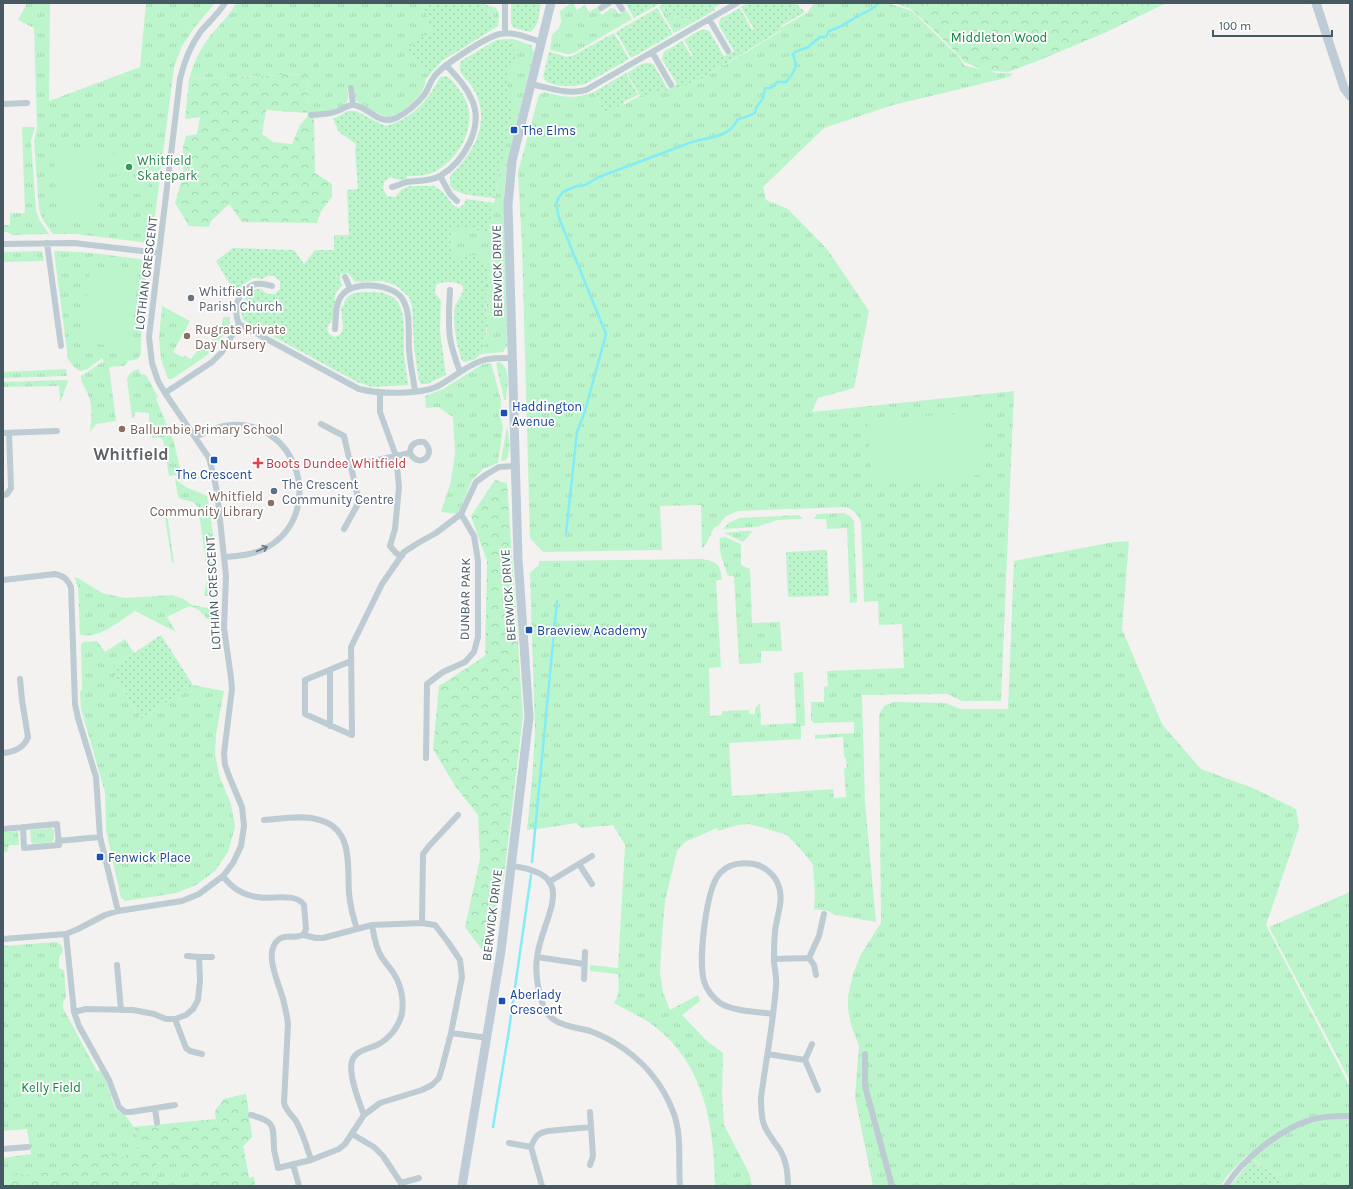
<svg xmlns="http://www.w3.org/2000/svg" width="1353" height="1189" font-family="Karla,sans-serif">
<defs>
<pattern id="grass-tufts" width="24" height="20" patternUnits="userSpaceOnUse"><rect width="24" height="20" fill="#bcf5cb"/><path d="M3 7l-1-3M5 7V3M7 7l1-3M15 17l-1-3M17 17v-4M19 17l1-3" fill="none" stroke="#a3d4b1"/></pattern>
<pattern id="forest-crowns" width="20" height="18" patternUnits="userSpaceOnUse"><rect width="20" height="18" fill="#bcf5cb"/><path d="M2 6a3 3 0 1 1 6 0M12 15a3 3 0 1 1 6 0" fill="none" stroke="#a3d4b1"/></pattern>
<pattern id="garden-dots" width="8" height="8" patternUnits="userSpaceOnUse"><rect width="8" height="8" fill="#bcf5cb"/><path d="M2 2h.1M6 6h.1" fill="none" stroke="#a3d4b1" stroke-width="1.8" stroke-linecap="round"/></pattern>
</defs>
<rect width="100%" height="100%" fill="#f4f1f1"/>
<path fill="url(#grass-tufts)" d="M27,3H50L49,101L140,67L146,3H215L194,28L182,46L174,67L152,239L149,243L76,234H53L43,220L39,209L34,141L37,128L34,28L18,20Z
M236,3H423L431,30L407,50L429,75L425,80C428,92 400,116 388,117C384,117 358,104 356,100C354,97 355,91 354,88H347C348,92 349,98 347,101C343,112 317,112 307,113L308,74L189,79C194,62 200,48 211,35C220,24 230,15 236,3Z
M571,3H573L577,10L585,5L589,12L597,7L602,15L611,8L615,9L619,14L626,10L632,19L574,53L567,54L550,50L552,35L559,28L561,22L560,11Z
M814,3H888L912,11L959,57L965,66L981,69L965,62L938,34L911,9L894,3H1166L1104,33L1040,60L1008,72L988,70L996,73H1011L1012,75L1006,78L893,105L824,128L763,187L766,200L788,209L827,249L869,311L854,388L818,398L812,412L1014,391L1001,701H962L948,694L862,695L865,802L876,922L836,915L828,911L814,909L815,896L813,865L804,853L787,835L750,824L738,825L718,831L717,828L685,842L677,851L665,901L662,936L660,972L663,992L670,1010L698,995L700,1001L682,1015L708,1042L723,1053L722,1094L724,1125L749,1173L752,1186H715C714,1126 705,1065 654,1026C643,1017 627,1011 614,1003C620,994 619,985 618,974L590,971V965L618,968L625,845L613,825L582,828L576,823L545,828L527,830L532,780L535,732L530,573L539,565V561L702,559C717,562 720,563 722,579L716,581L721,667L709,668L710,716L722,715V711L749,710V714H755V708L760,703L761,725L796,723L794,673L803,672L805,720V726H801V739L729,743L732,796L833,789L834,798L846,797L844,769L847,767L846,759L844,756L843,737L815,739V735L854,733V722L814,723L811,720V702H824V687L828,686L827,671L904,668L902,624L879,625L878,601L864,602L861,523C858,514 854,510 846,507L738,511L726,516L718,526L714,528L706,544L702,549L701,505L660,506L662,550L543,552L530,538L522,247L518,172L539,95L544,92C565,97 572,100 594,92L604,111L609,112L640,96L683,87L698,81L783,30L782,27L807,13Z
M484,4L496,8L499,13L498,26Z
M661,5L667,14L694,22L674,33L659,7Z
M507,39H513L531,45L534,52L507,163L504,194L507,346L503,352L481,354C490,340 487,312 486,295L451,260L454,228H465L488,231L495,198L499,175L507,81V71L519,58Z
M22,127H35L31,141L36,211L40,221L49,234L12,235L7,232H3V225H10V213H25Z
M42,251L44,261L3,262V252Z
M54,251C85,251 116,256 147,260L148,261L141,338V353L138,359L128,361L124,366L109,367L116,421L96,424L90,432C91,420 93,408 89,397C87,390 80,382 81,376L104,361L102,358L88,369L80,371L74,367L68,359Z
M162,306L190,321L173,352L182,357L185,356L191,359L200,347L205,343L213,349L203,358L172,379H168L161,359L159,338Z
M223,317H230V324L217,345L212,341L222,325Z
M500,362C512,371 507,386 506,400H504L496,363Z
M491,363L501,400L500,415L503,427L498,463L483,469L472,480L458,514L441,512L451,481L455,453L453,417L438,407L426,408L425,396L443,389L483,364Z
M66,369L67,376L3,378V372Z
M139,369L140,374L146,375L158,397L156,399L174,442L183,482L175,475L169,476L163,440L159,437L152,438L149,420V413L135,412L134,418H132L127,379C129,373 133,371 139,369Z
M66,380L68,381L60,403L59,386L3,387V382Z
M507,426C509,438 512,450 506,460L501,461Z
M175,479L186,487L207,496C210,509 220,581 216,591C214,595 210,596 206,596L204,594L208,576L198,507L193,502L181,499L178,497Z
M166,506L174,563H172L164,510Z
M844,513L850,516L854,521L857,602L850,603L847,528L827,529L826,519H814L817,514Z
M799,515L803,519L777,520L757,527L723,529L730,522L740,518Z
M743,531H753L743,542L724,533Z
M725,537L741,544V565L750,569L752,623L780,622L782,651H761V663L739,664L734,576H728C724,564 718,551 720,538Z
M1129,541L1122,629L1162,724L1201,769L1253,788L1296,809L1299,828L1266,925L1350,1087V1186H1283L1285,1182L1247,1155L1227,1176L1221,1186H873L855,1097L859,1046L851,1025L848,1008V996L853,974L861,954L881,923L879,715L884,706L893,702L946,703L960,709H1008L1014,561L1114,542Z
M74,577L78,578L102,593L124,598L172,595L184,599L192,605L214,609L216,613V629L199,610L189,606L167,617L176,632L135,611C121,620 97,641 80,634L78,587Z
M125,639L134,653L110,669L141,719L193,685L224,691L216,734L215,754L220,778L231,804L235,827L228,852L215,871L196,885L176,893L125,901L121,898L106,830L105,792L81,709L80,692L82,689L81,644L84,642L97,641L105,652Z
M51,828L54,830V839L52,842L33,844L31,842L30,830Z
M18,831L19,845H10L8,847L7,852H3V832Z
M1350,892V1081L1269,927Z
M57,942L62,946L63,952L59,957V968L64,970L66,998L63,1002V1008L97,1071L100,1070L106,1081L115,1109L125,1115L134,1127L216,1119L215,1111L224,1099L246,1094L252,1137L243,1146L249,1178L254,1177L255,1186H3V1158L31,1154L27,1129L3,1131V946Z"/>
<path fill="url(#forest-crowns)" d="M894,3H1166L1104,33L1008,72L984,70L965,62L938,34L911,9Z
M308,74L307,113L266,110L262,134L273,142L292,144L300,125L308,116L314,118L315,173L332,184V197L321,211L317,223L242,222L229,204L211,221L209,227L189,226L175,203L183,176V147L186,136L197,134L200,117L185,119L189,79Z
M495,480L507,483L523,716L504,876L485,954L465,927L480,859L478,815L455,786L433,749L439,686L485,656L487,561L471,516Z
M246,1094L252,1137L243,1146L249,1178L254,1177L255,1186H200L194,1171L172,1162H157L155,1173L160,1186H3V1178L4,1177L21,1174L34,1176L70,1163L83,1153L101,1150L112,1156L124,1157L139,1146L134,1127L216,1119L215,1111L224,1099Z"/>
<path fill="url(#garden-dots)" d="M423,3H481L484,4L498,26L442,61L429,75L406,50L431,30Z
M511,3H541C539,13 539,27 530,32L514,28L511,23Z
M625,3H658L659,4L634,18Z
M660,3H722L714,8L715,10L694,22L667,14Z
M748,3H795L805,12L781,26L783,29L698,81L683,87L640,96L627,73C634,69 644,59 653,64L668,89L677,84L662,59L664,52L682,41L692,57L693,56L684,40C691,36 701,26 709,31L724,56L734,51L720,27L719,23L720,19L740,8L752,30L754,29L741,7Z
M657,8L673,34L631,58L616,32Z
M614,33L629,59L585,84C575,87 547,88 543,77L549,52L567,57L574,55Z
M507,39L519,58L507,71V81L513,111L499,174L495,198C484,197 460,196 452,188C449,185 450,179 450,176C476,151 493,118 471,85C464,76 457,73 461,61L496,40Z
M626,73L638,95L623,102L624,104L609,112L604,111L594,92Z
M446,76C453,79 456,86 461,92C481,119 462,158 434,172C426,176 416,176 407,176V179L400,180L390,177L384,182L383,189L387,196L395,197L401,190L409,186H434L443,192L454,206L459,208L464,204L466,199L494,203L488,232L465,228H454L451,260L475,255L488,264L486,295L487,322L485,348L481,354L474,360L463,362C457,351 452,318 455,306C458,299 464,294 463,286C456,281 445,281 437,284C433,292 435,295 441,300L440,331L446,375L427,384H422L419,381L414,347L412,307L409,297L397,286L383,281L355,282L348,273L341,274L340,279L342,285L335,294L334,316L327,328L329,334L335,337L341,334L343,328L341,307L343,306C347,294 351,293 364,292C374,292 388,291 396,300C407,311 403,339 404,354C405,365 407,375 408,385L372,387L357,382L243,320L241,311L242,301L254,289H261L268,294H275L280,289V281L274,276H267L262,279L253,278L246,283L235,293L216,261L233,248L294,250L304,264L315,250H334V235H349L347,190L358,189L355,150L356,144L339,132L333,119L348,111H356L385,126C411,120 428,101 440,77Z
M827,550L829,596L788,597L786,552Z
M161,635L193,685L141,719L110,669Z
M1252,1159L1285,1182L1283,1186H1230Z"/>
<path fill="#bcf5cb" d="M319,57H329L331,73L323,72L319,68Z
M96,152L99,217L57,219L54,153Z
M144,152L147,162L148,172L111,174L110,154Z
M149,183L147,193L134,194L130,185Z
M90,266L138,271L130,348L81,342Z
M983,413L986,475L871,481L868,419Z"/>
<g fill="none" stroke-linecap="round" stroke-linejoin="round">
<path stroke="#84ecf7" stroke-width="2.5" d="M566,534L577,432L585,411L606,334L559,218L556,204L559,197L563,192L574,187L585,185L599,177L692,142C707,137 730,138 737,120C744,117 749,117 755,113L756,108L763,98L765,88C770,89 774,87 777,82H786C793,74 799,66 793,55L795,52L808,47L820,37H826L829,31C841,28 849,21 860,15C867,11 873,10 878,3
M532,862L557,601
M493,1127L509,1030L531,875"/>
<path stroke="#bdcbd2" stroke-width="6" d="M505,3V33
M618,3L622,9
M601,8L609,3
M709,19L728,51
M652,52L671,85
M531,84C550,88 567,95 586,90L737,3
M351,88L353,105
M3,104L27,103
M311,115C320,114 331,115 340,110C345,108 349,104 354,105C370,108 379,126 396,118C406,113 417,104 424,95C428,90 430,82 434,77C441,66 488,36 500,34C513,31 529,38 541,42
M440,176L450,194L457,201
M392,187C397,186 402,183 407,182C418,180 429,182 440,176C464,162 484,127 472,100C466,86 456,76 446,65
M47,243L61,346
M3,244L74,243L159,253
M345,277L350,288
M272,286C267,285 262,283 256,284C251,285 247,288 243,292C235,302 234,312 239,324L359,389C379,394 420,395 438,386C453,378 466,366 481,361C490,357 502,358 512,358
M450,290C449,306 448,323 450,338C452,350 456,361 460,372
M335,329C336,318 335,302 343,294C355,280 395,284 403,300C411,314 408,334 409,349C410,363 413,377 415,391
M380,392V412L396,456L399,487L395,529L390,546L396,553L402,556
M165,393L212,362L222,352L239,324
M321,424L344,436L359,502L344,529
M3,433L57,431
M195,437C205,433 214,428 224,426C296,413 329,513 266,548C253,555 238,556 224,557
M350,466L410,453C419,470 438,454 424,442C415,441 410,445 410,453
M3,495L7,494L11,488L9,433
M3,580L55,574C64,576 67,579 71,587L75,704L78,718L96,777L100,837L118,911
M351,661L305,680V714L352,735L351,647L382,584L404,552L418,543L436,533L461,514L476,482L487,474L499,467L515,466
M330,670V726
M3,753C14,752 24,748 28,737L22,700L20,679
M426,758L427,684L443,672L465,662L474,652L478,637V561L474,536L461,514
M264,820C280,819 301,815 316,819C354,827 347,864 349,893C350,905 353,917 357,929
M3,829L57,824L59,845L24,848L23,827
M58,841L100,837
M579,864L592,884
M511,866C582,874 543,914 537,957C535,972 538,990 543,1005C550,1026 572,1026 590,1031C598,1034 607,1038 615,1043C642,1059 663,1084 674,1114C682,1137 678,1162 680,1186
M223,876C231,887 243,895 257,897C271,900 296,892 304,905L306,929L304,934C297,940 286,933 278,940C263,953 279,983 283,999C285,1007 287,1015 288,1024L284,1103C286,1111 292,1115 296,1121C303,1133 307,1147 311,1160
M549,882L592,856
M422,923L423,854L429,846L458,815
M66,934L74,1012L79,1026L109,1080L119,1107L125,1112H131L175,1105
M3,939L66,934L78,929L105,915L118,911L182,901L199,894L223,876L233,863L241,846L244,826L242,807L229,776L225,765L224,753L232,689L231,678L224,628L226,576L217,492L213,473L209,458L165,393L158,381L152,363L149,337L180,79C184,62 190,46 201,31C209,22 218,14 225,3
M187,956L199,957H212
M537,957L584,964
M809,958L814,965L816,975
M774,959L809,958L819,936L824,914
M117,965L121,1010
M584,979L585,952
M74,1012L86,1009L133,1010L154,1014L166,1019H175L186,1015L193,1009L198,1000L200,980L199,957
M773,1014C758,1012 732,1011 720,1003C713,998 706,989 704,981C698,960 706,888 720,873C729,863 742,862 754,864C765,866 776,876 779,887C784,901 776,918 775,932C774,942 774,953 774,962C775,970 777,979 776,987C773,1024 766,1061 761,1097C761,1107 761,1117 764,1125C768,1134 774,1142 780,1150C787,1161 788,1173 788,1186
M175,1019L186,1048L190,1051L202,1054
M451,1033L488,1038
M812,1044L805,1060L818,1090
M767,1054L805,1060
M865,1054V1086L892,1186
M155,1108L157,1123
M590,1112L593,1156L590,1165
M251,1115C276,1121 273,1127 274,1149C275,1155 277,1162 278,1168L311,1160L339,1149L345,1144L364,1115L380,1103L422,1090L432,1085L439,1078L442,1068L451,1033L462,977L460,960L448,942L435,925L422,923L372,925L323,938H316L303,935
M364,1115C359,1102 348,1074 352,1061C355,1051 368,1049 377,1045C389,1039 399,1027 402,1013C404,1000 401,985 394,974C390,967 383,961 380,954C375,945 374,935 372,925
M352,1134L374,1147L383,1156L401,1183V1186
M509,1143L531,1147
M3,1149L28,1147
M293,1164L299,1186
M401,1183L419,1178
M542,1186L531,1147C535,1137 537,1133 548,1131L591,1127
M1226,1186C1243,1159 1277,1132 1307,1121C1321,1116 1335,1116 1350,1116"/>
<path stroke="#bdccd7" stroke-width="9" d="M1316,3L1344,88L1350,96
M462,1186L501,951L529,717L518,559L508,205L512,161L551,3"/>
</g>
<defs><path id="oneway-shaft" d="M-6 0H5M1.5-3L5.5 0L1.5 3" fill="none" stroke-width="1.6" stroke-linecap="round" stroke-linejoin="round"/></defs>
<use stroke="#6a7a83" href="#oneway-shaft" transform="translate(262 549) rotate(-24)"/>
<g fill="#1a4fb4" stroke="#fff" stroke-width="1.5">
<rect x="510" y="126" width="8" height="8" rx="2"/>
<rect x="500" y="409" width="8" height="8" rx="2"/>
<rect x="210" y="456" width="8" height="8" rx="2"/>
<rect x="525" y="626" width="8" height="8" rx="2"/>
<rect x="96" y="853" width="8" height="8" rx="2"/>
<rect x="498" y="997" width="8" height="8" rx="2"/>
</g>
<circle fill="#2e9e5b" stroke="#fff" stroke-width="1.5" cx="129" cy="167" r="4"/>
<circle fill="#6b7280" stroke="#fff" stroke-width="1.5" cx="191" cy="298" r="4"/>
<g fill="#8d6e63" stroke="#fff" stroke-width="1.5">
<circle cx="187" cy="336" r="4"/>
<circle cx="122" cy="429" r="4"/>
<circle cx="271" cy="503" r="4"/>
</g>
<path fill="#e0444e" stroke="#fff" stroke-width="1.5" d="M256 457h4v4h4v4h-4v4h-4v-4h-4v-4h4z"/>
<circle fill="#5c6f8a" stroke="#fff" stroke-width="1.5" cx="274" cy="491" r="4"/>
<g text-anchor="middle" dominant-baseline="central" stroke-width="3.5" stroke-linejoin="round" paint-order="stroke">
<g font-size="13" fill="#0c883c" stroke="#fff">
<text x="999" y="37">Middleton Wood</text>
<text x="51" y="1087">Kelly Field</text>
</g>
<g font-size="13" fill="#164399" stroke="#fff" text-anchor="start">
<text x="522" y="130">The Elms</text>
<text x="512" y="406">Haddington<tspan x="512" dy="15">Avenue</tspan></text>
<text x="214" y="474" text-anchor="middle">The Crescent</text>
<text x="537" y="630">Braeview Academy</text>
<text x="108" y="857">Fenwick Place</text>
<text x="510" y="994">Aberlady<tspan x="510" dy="15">Crescent</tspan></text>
</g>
<g font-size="13" fill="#27864d" stroke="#fff" text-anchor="start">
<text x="137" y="160">Whitfield<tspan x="137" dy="15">Skatepark</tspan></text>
</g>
<g font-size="13" fill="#465861" stroke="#fff">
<text transform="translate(497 271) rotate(-91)">BERWICK DRIVE</text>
<text transform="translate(146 273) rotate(-83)">LOTHIAN CRESCENT</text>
<text transform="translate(213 593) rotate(-93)">LOTHIAN CRESCENT</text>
<text transform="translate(508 595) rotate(-94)">BERWICK DRIVE</text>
<text transform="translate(465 599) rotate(-89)">DUNBAR PARK</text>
<text transform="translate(492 915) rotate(-83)">BERWICK DRIVE</text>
</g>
<g font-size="13" fill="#5b616d" stroke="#fff" text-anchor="start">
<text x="199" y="291">Whitfield<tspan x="199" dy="15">Parish Church</tspan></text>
</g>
<g font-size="13" fill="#785e54" stroke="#fff" text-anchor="start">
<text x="195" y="329">Rugrats Private<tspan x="195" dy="15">Day Nursery</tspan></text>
<text x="130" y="429">Ballumbie Primary School</text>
<text x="263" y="496" text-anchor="end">Whitfield<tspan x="263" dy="15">Community Library</tspan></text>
</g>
<g font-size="13" fill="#be3a42" stroke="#fff" text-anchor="start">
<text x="266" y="463">Boots Dundee Whitfield</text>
</g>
<g font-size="13" fill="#4e5e75" stroke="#fff" text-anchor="start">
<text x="282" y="484">The Crescent<tspan x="282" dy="15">Community Centre</tspan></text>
</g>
<g font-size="17" font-weight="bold" fill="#5d6267" stroke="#fff">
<text x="131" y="454">Whitfield</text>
</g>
</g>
<rect width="1353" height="1189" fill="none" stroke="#465861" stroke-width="8"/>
<path d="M1213 30v6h119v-6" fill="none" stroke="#465861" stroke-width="2"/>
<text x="1219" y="30" font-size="12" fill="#465861" stroke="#ffffff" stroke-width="3" paint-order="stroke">100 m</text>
</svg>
